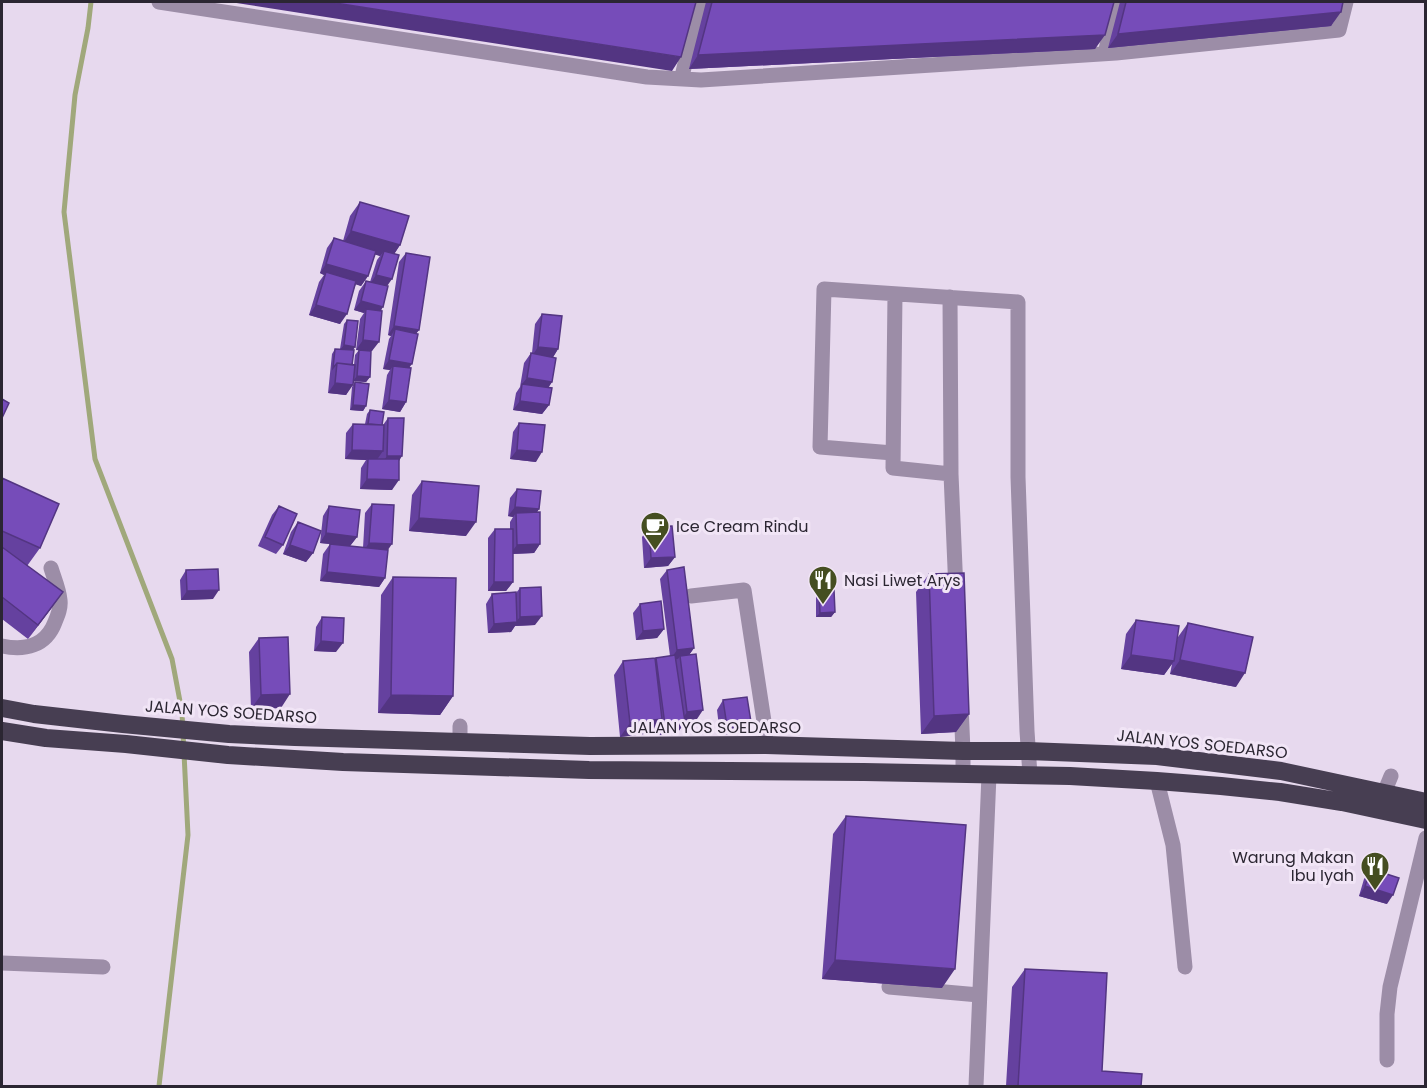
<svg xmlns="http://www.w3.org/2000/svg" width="1427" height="1088" font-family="Poppins,sans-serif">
<rect width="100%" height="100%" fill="#e7d9ee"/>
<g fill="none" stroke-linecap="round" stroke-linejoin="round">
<path stroke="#a0a87b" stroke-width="5" d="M91,2L88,28L75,95L64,212L95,459L172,659L182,712L188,835L159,1086"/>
<path stroke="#9c8da7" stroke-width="15" d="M159,2L647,77L701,80L1116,53L1339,30L1346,2
M1106,49L1118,2
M683,72L700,2
M895,294L893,468L951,474
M950,297L951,474L956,591
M893,453L820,447L824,289L1018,302V477L1027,731L1030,775
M691,596L744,590L765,728L766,745
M2,646C25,651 46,646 55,622C58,615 61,608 60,600C59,589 54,578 51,568
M961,705L963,751V774
M460,743V726
M1157,781L1173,845L1185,967
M1384,793L1391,776
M2,963L103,967
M889,987L979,995
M1387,1060V1014L1390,987L1426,838
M976,1086L989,775"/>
<path stroke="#473e52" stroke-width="18" d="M2,708L34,714L123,724L229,734L295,737L590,746L766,745L963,751H1028L1157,756L1281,771L1426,802
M2,731L46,738L126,744L228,755L343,762L589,770L864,772L1070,776L1157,781L1221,786L1280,792L1342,802L1426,820"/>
</g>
<path fill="#65419f" d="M706,2H1114L1095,49L689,69Z
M1120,2H1343L1331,26L1108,48Z
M360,202L400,245L394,254L372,351L356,350L360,319L364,313L354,310L359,291L366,281L370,282L377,260L380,256L375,254L368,276L361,286L356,284L340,324L309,315L319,282L324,275L320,273L327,248L334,238L343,241L350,216Z
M406,253L419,330L416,333L409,368L406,402L400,412L382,409L387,375L390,370L383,369L389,339L391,336L388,335L399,262Z
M542,314L558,349L553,357L552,382L548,388L549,405L542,414L513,410L516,393L520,387L524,363L531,353H532L535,324Z
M347,320L352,350V365H354L355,355L359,350L370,377L366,382L354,381L346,395L328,393L332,354L335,349H340L344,324Z
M355,382L366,406L363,411L350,410L352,387Z
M370,410L382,425H383L388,418L399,461L392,490L360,489L361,468L366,460L345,459L346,433L353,424H365L367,414Z
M519,423L536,462L510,459L513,432Z
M2,478L40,548L27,566L53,606L28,639L2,619Z
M422,481L466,536L409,531L412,495Z
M517,489L539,509L537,512L540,544L534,553L513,554V582L506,591H488V538L495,529H510V522L513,517L508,516L510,498Z
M372,504L387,550L385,578L379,587L320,581L323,554L330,544L363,548L365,513Z
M279,506L283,545L276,554L258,546L272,515Z
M329,506L357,537L350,546L320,543L323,516Z
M298,522L313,553L306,562L283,554L291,532Z
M649,527L675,557L668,566L644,568L642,537Z
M186,570L213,599L181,600L180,580Z
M667,570L694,648L689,655L697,719L685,721V722L678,732L659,735L657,725L652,733L620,737L614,675L623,661L655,659L670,656L660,579Z
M929,574L969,714L956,732L921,734L916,592Z
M393,577L453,696L440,715L378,713L381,595Z
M520,588L535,625L515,626L511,632L488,633L486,604L492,594L516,593Z
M819,591L835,612L831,617H816V595Z
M640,604L664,629L657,638L636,640L633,613Z
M322,617L336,652L314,651L316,627Z
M1136,620L1176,643L1178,637L1188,623L1236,687L1170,674L1172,664L1164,675L1121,669L1126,634Z
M259,638L281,708L251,709L249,652Z
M723,700L751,722L744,732L720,735L717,710Z
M846,816L942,988L822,979L833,834Z
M1371,869L1387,904L1359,896L1364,879Z
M1025,969L1102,1071L1141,1086H1006L1012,987Z"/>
<path fill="#533582" d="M230,2H329L681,57L672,71Z
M1341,12L1331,26L1108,48L1118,34Z
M1105,35L1095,49L689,69L698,55Z
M351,231L400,245L391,259L384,251L380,256L342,245Z
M326,264L368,276L361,286L325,275L326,272L324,275L320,273Z
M376,275L392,279L385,289L370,284Z
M361,301L383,307L377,316L366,309L364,313L354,310Z
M316,305L347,314L340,324L309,315Z
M394,326L419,330L412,339L395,329L391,336L388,335Z
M363,340L379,342L372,351L356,350Z
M344,345L355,347L352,352L340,350Z
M538,347L558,349L552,359L532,356Z
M389,360L412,364L405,373L393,366L390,370L383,369Z
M357,376L370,377L366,382L353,381Z
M527,378L552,382L545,392L522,384Z
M335,383L353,385L346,395L328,393Z
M389,400L406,402L400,412L382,409Z
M520,401L549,405L542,414L513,410Z
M353,405L366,406L363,411L350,410Z
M352,450L383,451L376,461L368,459L366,460L345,459Z
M517,450L542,452L536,462L510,459Z
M387,456H402L396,466H380Z
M367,479L399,480L392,490L360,489Z
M515,507L539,509L533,518L516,513L513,517L508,516Z
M419,518L476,522L466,536L409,531Z
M326,533L357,537L350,546L320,543Z
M369,543L392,544L385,554L363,552Z
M540,544L534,553L510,554L517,545Z
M290,545L313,553L306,562L283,554Z
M675,557L668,566L644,568L651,558Z
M327,572L385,578L379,587L320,581Z
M494,582H513L506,591H488Z
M219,590L213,599L181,600L187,591Z
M63,592L53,606L28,639L38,625Z
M835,612L831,617H816L820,613Z
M542,616L535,625L515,626L511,632L488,633L494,624L516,622L520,617Z
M664,629L657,638L636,640L643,631Z
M321,641L343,643L336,652L314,651Z
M694,648L687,658L680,656L678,659L670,660L677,650Z
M1131,655L1174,661L1164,675L1121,669Z
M1180,660L1245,673L1236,687L1170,674Z
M290,694L281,708L251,709L261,695Z
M391,695L453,696L440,715L378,713Z
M703,710L697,719L681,721L687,712Z
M969,714L956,732L921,734L934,716Z
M662,719L652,733L620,737L630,723Z
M685,722L678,732L659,735L665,725Z
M751,722L744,732L720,735L727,726Z
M1365,886L1393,895L1387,904L1359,896Z
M835,960L955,969L942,988L822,979Z"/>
<path fill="#764cb9" stroke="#533582" stroke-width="1.5" d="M329,2H696L681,57Z
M712,2H1114L1105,35L698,55Z
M1126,2H1343L1341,12L1118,34Z
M360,202L409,216L400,245L351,231Z
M334,238L376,251L368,276L326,264Z
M384,251L399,255L392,279L376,275Z
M406,253L430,257L419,330L394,326Z
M326,272L356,281L347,314L316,305Z
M366,281L388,286L383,307L361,301Z
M366,309L382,311L379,342L363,340Z
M542,314L562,316L558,349L538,347Z
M347,320L358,321L355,347L344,345Z
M395,329L418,334L412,364L389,360Z
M335,349L354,350L352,365L337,363L333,368Z
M359,350L371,351L370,377L357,376Z
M531,353L556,358L552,382L527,378Z
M337,363L355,365L353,385L335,383Z
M393,366L411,368L406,402L389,400Z
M355,382L369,384L366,406L353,405Z
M522,384L552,388L549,405L520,401Z
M2,399L9,403L2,418Z
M370,410L384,412L382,425L368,424Z
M388,418H404L402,456H387Z
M519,423L545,425L542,452L517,450Z
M353,424L384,425L383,451L352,450Z
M368,459H399V480L367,479Z
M2,478L59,504L40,548L2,531Z
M422,481L479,486L476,522L419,518Z
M517,489L541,491L539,509L515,507Z
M372,504L394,505L392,544L369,543Z
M279,506L297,514L283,545L265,537Z
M329,506L360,510L357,537L326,533Z
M540,512V544L517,545L516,513Z
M298,522L321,531L313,553L290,545Z
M672,526L675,557L651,558L649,527Z
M495,529H513V582H494Z
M330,544L388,550L385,578L327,572Z
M2,547L63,592L38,625L2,597Z
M684,567L694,648L677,650L667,570Z
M218,569L219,590L187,591L186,570Z
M964,573L969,714L934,716L929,574Z
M393,577L456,578L453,696L391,695Z
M541,587L542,616L520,617V588Z
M834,590L835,612L820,613L819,591Z
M516,592L517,622L494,624L492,594Z
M661,601L664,629L643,631L640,604Z
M322,617L344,618L343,643L321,641Z
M1136,620L1179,626L1174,661L1131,655Z
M1188,623L1253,637L1245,673L1180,660Z
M288,637L290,694L261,695L259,638Z
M696,654L703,710L687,712L680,656Z
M675,655L685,722L665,725L656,658Z
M655,658L662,719L630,723L623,661Z
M747,697L751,722L727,726L723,700Z
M846,816L966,825L955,969L835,960Z
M1371,869L1399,878L1393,895L1365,886Z
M1025,969L1107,973L1102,1071L1142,1074L1141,1086H1018Z"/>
<defs>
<g id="cafe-pin" transform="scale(1.5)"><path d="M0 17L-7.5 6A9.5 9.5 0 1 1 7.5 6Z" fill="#454e21" stroke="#f1e5f6"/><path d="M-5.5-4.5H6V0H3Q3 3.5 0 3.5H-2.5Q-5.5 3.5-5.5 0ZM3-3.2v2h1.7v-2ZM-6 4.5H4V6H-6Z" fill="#fff"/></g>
<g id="restaurant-pin" transform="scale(1.5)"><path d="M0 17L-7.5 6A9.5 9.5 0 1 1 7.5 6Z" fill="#454e21" stroke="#f1e5f6"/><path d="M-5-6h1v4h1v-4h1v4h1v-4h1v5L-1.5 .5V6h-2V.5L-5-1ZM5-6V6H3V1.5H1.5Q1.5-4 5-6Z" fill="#fff"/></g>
</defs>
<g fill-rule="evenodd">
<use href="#cafe-pin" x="655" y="526"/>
<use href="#restaurant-pin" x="823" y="580"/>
<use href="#restaurant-pin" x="1375" y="866"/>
</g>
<g text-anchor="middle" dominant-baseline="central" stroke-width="6" stroke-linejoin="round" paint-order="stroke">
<g font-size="16" fill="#2b2632" stroke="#f1e5f6" text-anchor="start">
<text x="676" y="526">Ice Cream Rindu</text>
<text x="844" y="580">Nasi Liwet Arys</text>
<text x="1354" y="857" text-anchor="end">Warung Makan<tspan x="1354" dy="18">Ibu Iyah</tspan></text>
</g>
<g font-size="16" fill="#2b2632" stroke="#f1e5f6">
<text transform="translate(231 712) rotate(4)">JALAN YOS SOEDARSO</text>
<text x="715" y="727">JALAN YOS SOEDARSO</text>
<text transform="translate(1202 744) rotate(6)">JALAN YOS SOEDARSO</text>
</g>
</g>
<rect width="1427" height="1088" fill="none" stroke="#2b2632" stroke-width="6"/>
</svg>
